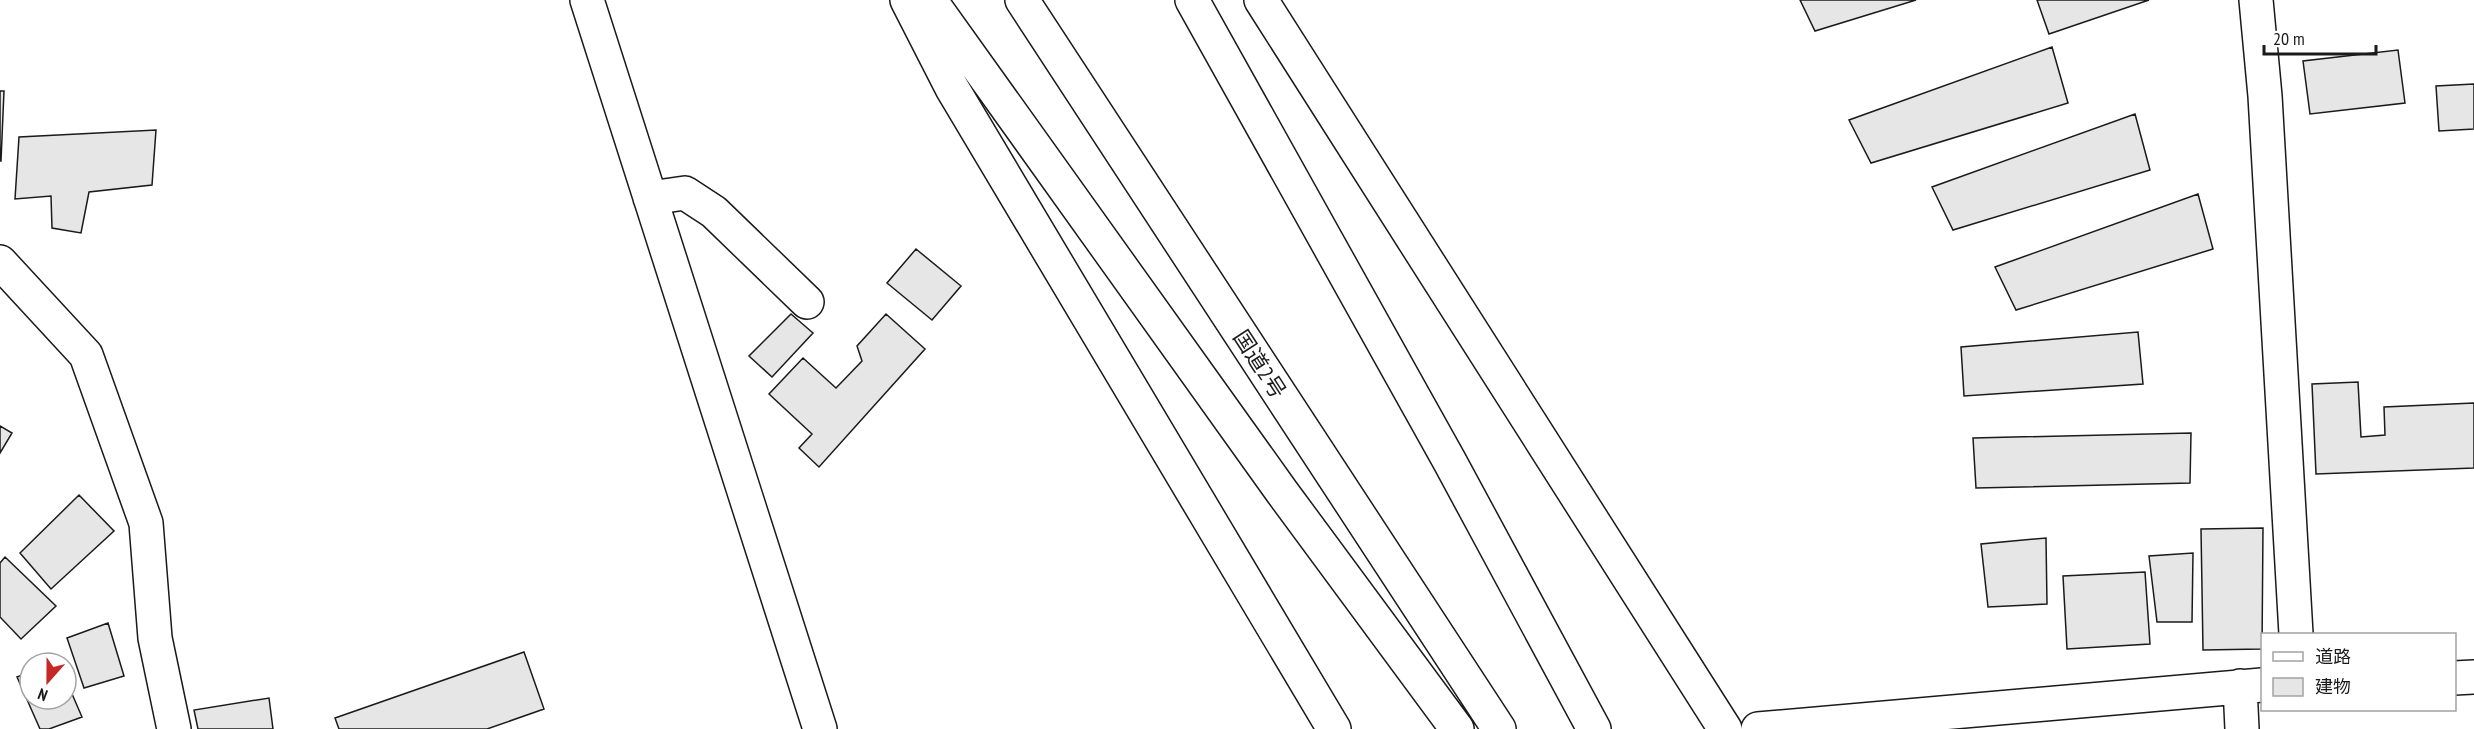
<svg xmlns="http://www.w3.org/2000/svg" width="2474" height="729" font-family="'PT Sans Narrow','Noto Sans JP',sans-serif">
<rect width="100%" height="100%" fill="#fff"/>
<path fill="#e6e6e6" stroke="#1a1a1a" stroke-width="1.5" d="M1800,0H1916L1815,31Z
M2037,0H2149L2049,34Z
M2052,47L2068,103L1871,163L1849,120Z
M2398,50L2405,103L2310,114L2303,61Z
M2474,84V129L2439,131L2436,86Z
M0,91H4L1,161H0Z
M2135,114L2150,170L1953,230L1932,187Z
M156,130L152,185L89,192L81,233L52,228L51,196L15,199L19,137Z
M2198,194L2213,249L2016,310L1995,267Z
M916,249L961,286L932,320L887,283Z
M791,314L813,333L772,377L749,356Z
M886,314L925,349L819,467L799,448L812,434L769,394L803,358L836,388L862,361L857,346Z
M2138,332L2143,384L1964,396L1961,347Z
M2358,382L2361,437L2385,435L2384,407L2474,403V468L2316,474L2312,384Z
M0,426L12,433L0,453Z
M2191,433L2190,483L1976,488L1973,438Z
M79,495L114,531L51,589L20,553Z
M2263,528L2262,649L2203,650L2201,529Z
M2046,538L2047,604L1988,607L1981,544Z
M2193,553L2192,622H2157L2149,556Z
M5,557L56,606L21,639L0,617V563Z
M2145,572L2150,644L2067,649L2063,576Z
M108,623L124,676L84,688L67,638Z
M524,652L544,709L487,729H339L335,718Z
M30,672V699H66V680L82,717L49,729H40L17,677Z
M269,698L273,729H198L194,710Z"/>
<g fill="none" stroke-linecap="round" stroke-linejoin="round">
<g stroke="#1a1a1a" stroke-width="36">
<path id="street" d="M587,0L820,729
M907,0L952,88L1334,729
M1261,0L1725,729
M2256,0L2265,96L2296,634
M650,198L685,193L714,212L807,302
M0,262L86,355L146,523L155,638L174,729
M2454,678L2474,677
M2240,686L2242,729
M1758,729L2262,685"/>
</g>
<g stroke="#1a1a1a" stroke-width="36">
<path id="highway" d="M930,0L1282,492L1457,729
M1022,0L1499,729
M1192,0L1450,462L1594,729"/>
</g>
<use href="#street" stroke="#fff" stroke-width="33"/>
<use href="#highway" stroke="#fff" stroke-width="33"/>
</g>
<g text-anchor="middle" dominant-baseline="central" stroke-width="4.5" stroke-linejoin="round" paint-order="stroke">
<g font-size="22" fill="#1a1a1a" stroke="#fff">
<text transform="translate(1260 364) rotate(57)">国道2号</text>
</g>
</g>
<rect x="2261" y="633" width="195" height="78" fill="#ffffff" stroke="#a3a3a3" stroke-width="1.5"/>
<rect x="2273" y="652" width="30" height="9" fill="#ffffff" stroke="#a3a3a3" stroke-width="1.5"/>
<text x="2315" y="663" font-size="18" fill="#1a1a1a">道路</text>
<rect x="2273" y="678" width="30" height="18" fill="#e6e6e6" stroke="#a3a3a3" stroke-width="1.5"/>
<text x="2315" y="693" font-size="18" fill="#1a1a1a">建物</text>
<g transform="translate(48 681) rotate(201)"><circle r="28" fill="#ffffff" stroke="#a3a3a3" stroke-width="1.5"/>
<path d="M0-4.5L10 22L0 15L-10 22Z" fill="#c62828"/>
<text y="-9" font-size="16" font-weight="bold" text-anchor="middle" fill="#1a1a1a">N</text>
</g>
<path d="M2264 45v9h112v-9" fill="none" stroke="#1a1a1a" stroke-width="3"/>
<text x="2273" y="45" font-size="18" fill="#1a1a1a" stroke="#ffffff" stroke-width="4.5" paint-order="stroke">20 m</text>
</svg>
